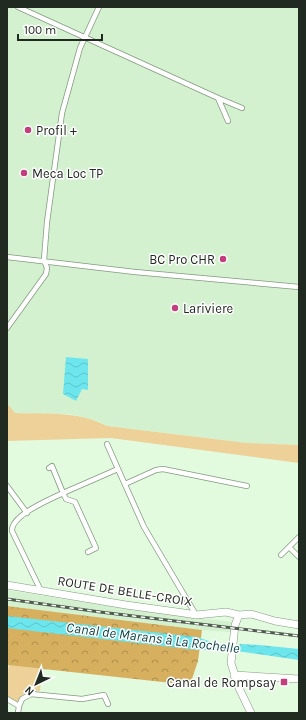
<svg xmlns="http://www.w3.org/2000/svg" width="306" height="720" font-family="Karla,sans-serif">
<defs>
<pattern id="forest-crowns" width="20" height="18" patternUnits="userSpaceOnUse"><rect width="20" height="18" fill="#d7b05f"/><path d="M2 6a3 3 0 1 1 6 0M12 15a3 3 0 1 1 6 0" fill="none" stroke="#ae8f4e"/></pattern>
<pattern id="water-waves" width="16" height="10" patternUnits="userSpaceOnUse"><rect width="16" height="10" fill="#6ce5ed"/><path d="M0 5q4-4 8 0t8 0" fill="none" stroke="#5dc5cb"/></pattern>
</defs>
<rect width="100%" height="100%" fill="#e2fbdf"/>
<path fill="#d3f1cf" d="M7,7H299V445L247,443L107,426L97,421L70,414L15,413L7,403Z
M7,590L101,605L232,622L231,632L202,630L7,606Z"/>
<path fill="#eed198" d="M7,403L15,413C46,414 79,411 107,426L247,443L299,445V463L111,438L7,441Z
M9,665L42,669L40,691C29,690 23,692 17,702L7,696V676Z"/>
<path fill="url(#forest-crowns)" d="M7,606L202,630L198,661L190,685L7,665Z"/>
<path fill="url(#water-waves)" d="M66,357L88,359V390L82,389L76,401L63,394Z
M7,616L197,637L215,643L236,647L240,644L259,645L299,649V660L229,650H197L7,628Z"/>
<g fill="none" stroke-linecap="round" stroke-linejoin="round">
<g stroke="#849a81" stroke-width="6">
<path id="street" d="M18,7L218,98L228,121
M218,98L242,108
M7,257L135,272L299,287
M44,260L47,222L62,113L80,48L99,7
M7,328L46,274L47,268L44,260
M107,444L118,469
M49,468L52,466L63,493L118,469L144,527L196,615
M125,484L156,470L163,469L247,486
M7,486L27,513
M299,537L289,547L299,557
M281,555L289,547
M41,591L12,531C11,515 51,499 63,493L66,499L75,502L96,548L88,552
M7,699L19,706
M18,713L19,706L22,699L31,694L82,699L104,695L108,704"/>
</g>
<g stroke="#849a81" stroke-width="8">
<path id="secondary" d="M7,585L126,605L184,613L196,615L226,612L239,615L251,614L275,621L299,625
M239,615L235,625L231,663L239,688L251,713
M234,675L299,679"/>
</g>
<use href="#street" stroke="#fff" stroke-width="4.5"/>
<use href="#secondary" stroke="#fff" stroke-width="7"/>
<g stroke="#4f5c4d" stroke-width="3">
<path id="rail" d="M7,599L100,612L299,636"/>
</g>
<use href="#rail" stroke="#fff" stroke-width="1.5" stroke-dasharray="4.5" stroke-linecap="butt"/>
</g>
<g fill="#c43d7c" stroke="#fff" stroke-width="1.5">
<circle cx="28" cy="130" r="4"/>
<circle cx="24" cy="173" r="4"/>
<circle cx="223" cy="259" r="4"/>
<circle cx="175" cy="308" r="4"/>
<rect x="280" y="678" width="8" height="8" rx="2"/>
</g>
<g text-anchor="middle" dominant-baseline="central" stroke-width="3" stroke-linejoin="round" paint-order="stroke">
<g font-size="13" fill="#212a20" stroke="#fff" text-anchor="start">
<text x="36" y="130">Profil +</text>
<text x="32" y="173">Meca Loc TP</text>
<text x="215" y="259" text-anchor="end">BC Pro CHR</text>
<text x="183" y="308">Lariviere</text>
<text x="276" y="682" text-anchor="end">Canal de Rompsay</text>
</g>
<g font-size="13" fill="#212a20" stroke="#fff">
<text transform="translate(125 591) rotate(9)">ROUTE DE BELLE-CROIX</text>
</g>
<g font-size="14" font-style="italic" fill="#0c4548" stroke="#fff">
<text transform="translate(153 638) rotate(7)">Canal de Marans à La Rochelle</text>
</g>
</g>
<rect width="306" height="720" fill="none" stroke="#212a20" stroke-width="16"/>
<g transform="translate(36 684) rotate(223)" stroke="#ffffff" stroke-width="3" paint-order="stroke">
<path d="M0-3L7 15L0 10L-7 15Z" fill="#212a20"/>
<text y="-6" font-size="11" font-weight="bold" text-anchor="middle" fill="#212a20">N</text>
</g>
<path d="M18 34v6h84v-6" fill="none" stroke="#212a20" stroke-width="2"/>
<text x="24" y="34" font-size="12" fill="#212a20" stroke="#ffffff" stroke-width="3" paint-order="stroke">100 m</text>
</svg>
